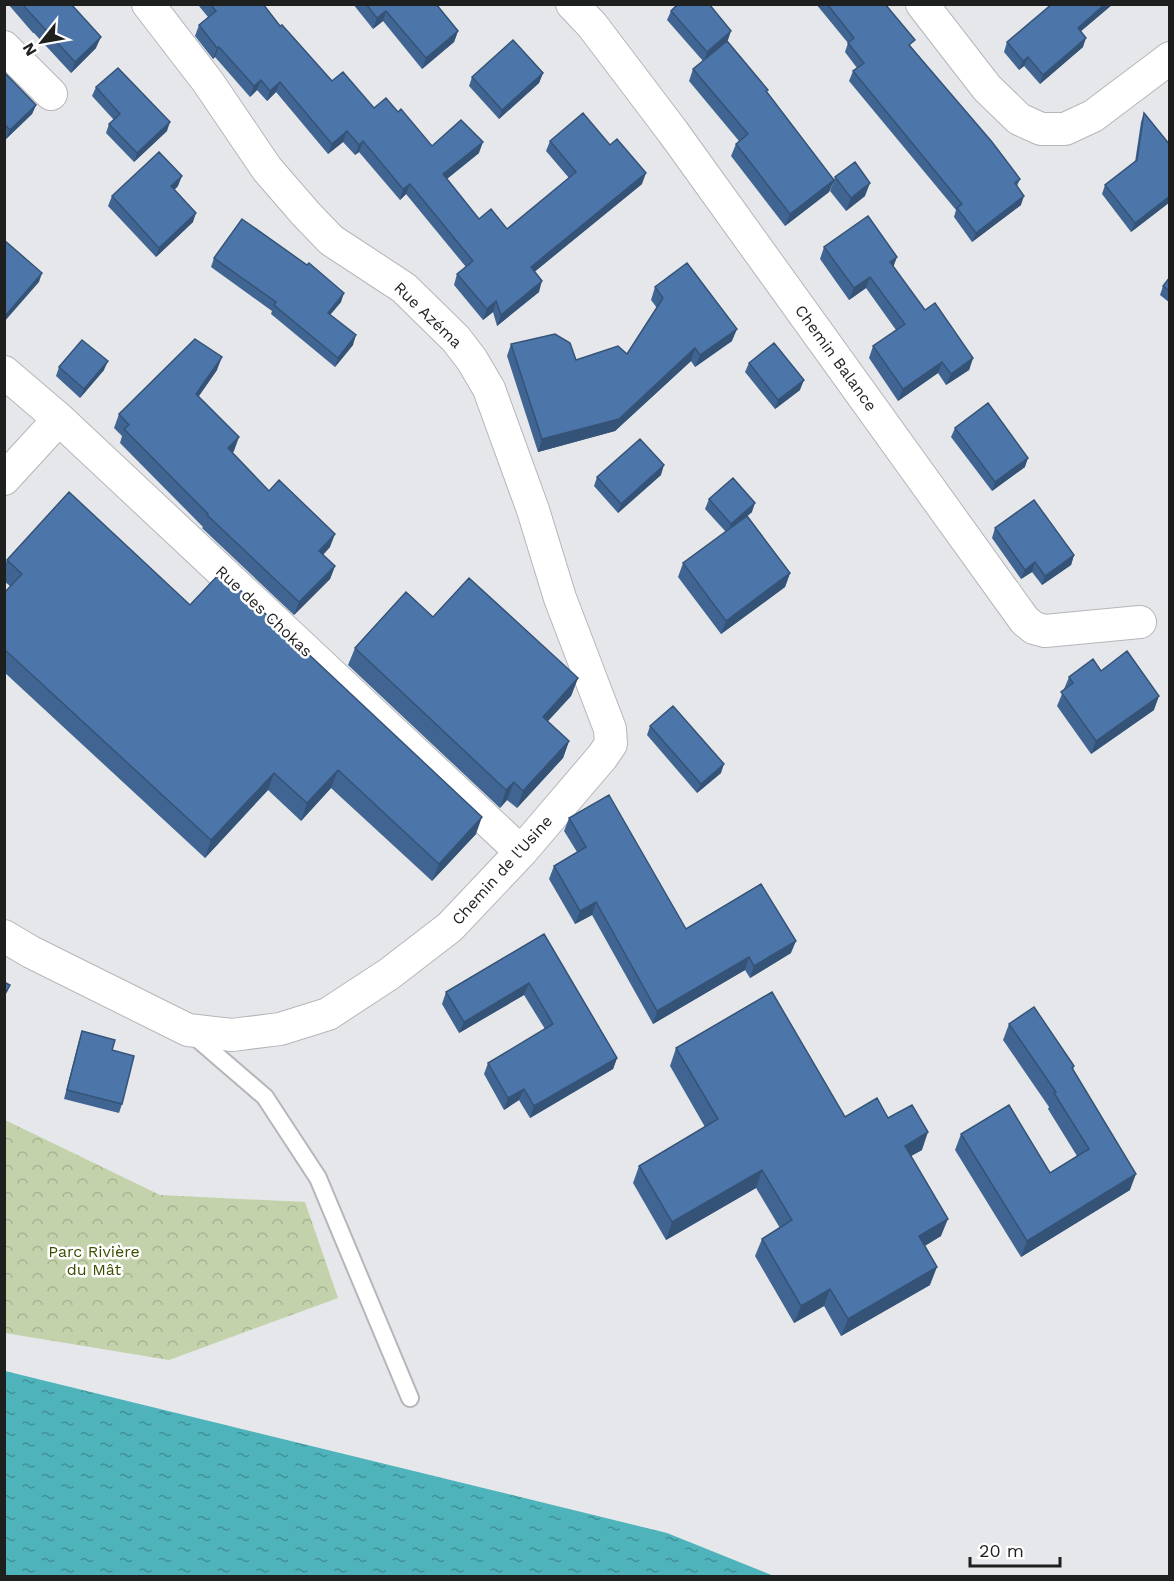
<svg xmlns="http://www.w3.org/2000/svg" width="1174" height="1581" font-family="'Work Sans',sans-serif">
<defs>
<pattern id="park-crowns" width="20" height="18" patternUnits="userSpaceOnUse" patternTransform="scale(1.5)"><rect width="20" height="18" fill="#c3d2aa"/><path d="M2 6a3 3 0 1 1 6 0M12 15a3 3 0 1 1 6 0" fill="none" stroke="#a7b492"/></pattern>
<pattern id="water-ripples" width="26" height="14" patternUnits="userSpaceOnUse" patternTransform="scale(1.5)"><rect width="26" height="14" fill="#4eb3bb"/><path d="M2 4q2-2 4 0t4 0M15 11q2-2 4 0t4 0" fill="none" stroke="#409197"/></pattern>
</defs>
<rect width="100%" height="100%" fill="#e5e7ea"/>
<path fill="url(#park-crowns)" d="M5,1120L160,1195L305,1202L338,1298L169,1360L5,1333Z"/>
<path fill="url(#water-ripples)" d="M5,1371L667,1533L774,1576H5Z"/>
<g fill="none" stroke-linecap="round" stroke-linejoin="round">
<g stroke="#b4b6b9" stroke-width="20">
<path id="service" d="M193,1035L265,1097L318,1178L410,1398"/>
</g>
<g stroke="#b4b6b9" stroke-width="34">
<path id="minor" d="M572,4L592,25L673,132L1025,621L1034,628L1045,631L1140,622
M922,4L987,88L1019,119L1041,129H1065L1093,116L1170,58
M4,47L51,94
M4,372L59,419L521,852
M4,479L59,419
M4,936L31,952L188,1030L232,1035L280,1029L328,1014L389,974L450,927L521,852L602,757L611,744L610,729L560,598L533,510L489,389L472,360L456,339L404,288L331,240L306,214L267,169L208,82L148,4"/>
</g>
<use href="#service" stroke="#fff" stroke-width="16"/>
<use href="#minor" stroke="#fff" stroke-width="32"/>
</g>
<path fill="#416592" d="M8,4H71L96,48L71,73L34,33H33Z
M200,4H263L280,26L332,81L374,108L398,112L432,146L479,153L447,179L479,219L507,229L569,178L546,151L550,141L642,184L534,272L539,292L497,326L493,312L483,320L454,285L457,274L466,267L406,194L400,200L359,152L355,155L343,142L328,154L276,92L267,101L257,90L250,97L215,57L213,59L195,36L199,25L208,17L199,6Z
M353,4H436L458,31L454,42L422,69L383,21L373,29Z
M816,4H885L912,48L1020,179L1017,186L1021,205L972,242L954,217L956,210L849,81L853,71L857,68L845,52L848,43Z
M1052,4H1113L1081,31L1083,47L1040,84L1024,66L1019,70L1004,52L1007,42Z
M671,11L728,40L727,41L768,90L767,92L834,180L829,192L785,226L731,156L736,144L739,141L689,81L693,69L703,61L667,20Z
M4,72L36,105L32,114L6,139L4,137Z
M543,73L539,83L499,119L469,86L472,77Z
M96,87L167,131L134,162L106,133L109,124L114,120L92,96Z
M1144,113L1170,145V202L1131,232L1102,194L1105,185L1135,162L1141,122Z
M835,177L865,196L846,211L830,191Z
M178,186L174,190L193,222L156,257L108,206L112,196Z
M824,247L894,267L925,310L973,358L969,370L946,385L938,373L898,401L869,358L873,346L896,330L866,288L849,300L820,259Z
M214,258L341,302L330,315L353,345L335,367L271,314L272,311L211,267Z
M1170,277V303L1160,295L1163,286Z
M655,287L732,341L695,367L691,361L615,431L538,452L507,356L511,344L576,360L627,354L657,308L651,300Z
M749,363L800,390L775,409L745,372Z
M59,367L104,370L80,398L56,376Z
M217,370L199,396L234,451L232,453L269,491L330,547L323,555L335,566L330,579L294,615L202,528L203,527L120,443L122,436L114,428L119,414Z
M955,428L1025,467L992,491L951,437Z
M661,475L618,513L594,486L597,477Z
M709,499L752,512L747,516L790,573L785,587L721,634L678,577L683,563L726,532L705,509Z
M995,528L1074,555L1071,565L1042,585L1032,572L1021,579L992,538Z
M7,560L190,605L476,834L432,881L331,788L301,821L268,790L205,858L4,672V593L11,587L4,581V566Z
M433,617L578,678L571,696L548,721L569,741L563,758L517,808L507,800L500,808L348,665L355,648Z
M1101,671L1154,710L1091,754L1057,706L1069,677Z
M650,726L721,773L697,793L647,735Z
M569,818L686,929L791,953L750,978L745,970L653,1024L592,915L575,924L549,879L554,866L577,852L564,831Z
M544,934L617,1058L613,1069L530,1118L519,1100L504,1110L484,1074L488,1063L545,1029L524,995L459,1033L442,1004L446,992Z
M1009,1024L1074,1066L1073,1070L1130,1190L1021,1257L955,1150L961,1134L1050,1173L1077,1156L1048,1109L1049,1107L1003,1040Z
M82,1031L112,1050L122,1104L119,1113L64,1099L79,1041Z
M676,1048L845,1117L888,1118L922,1150L911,1156L941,1236L924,1246L930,1285L841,1336L824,1306L794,1323L755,1256L762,1239L780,1228L756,1188L666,1240L633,1183L639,1166L705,1127L670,1066Z"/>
<path fill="#355377" d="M1105,4H1113L1074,37L1078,28Z
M386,11L383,21L373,29L377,18Z
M458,31L454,42L422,69L426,58Z
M731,31L728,40L704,61L707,52Z
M101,37L96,48L71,73L75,62Z
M1086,38L1083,47L1040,84L1043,75Z
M219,47L215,57L213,59L217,48Z
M1028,57L1024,66L1019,70L1023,61Z
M543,73L539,83L499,119L502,110Z
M261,80L257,90L250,97L254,86Z
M280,82L276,92L267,101L270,91Z
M36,105L32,114L6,139L10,130Z
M170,122L167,131L134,162L137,153Z
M347,131L343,142L328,154L332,144Z
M363,141L359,152L355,155L359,145Z
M483,142L479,153L439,185L443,174Z
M646,173L642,184L527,278L531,267Z
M182,176L178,186L168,196L171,186Z
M834,180L829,192L785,226L790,214Z
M870,183L865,196L846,211L851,198Z
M410,184L406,194L400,200L403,189Z
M1024,196L1021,205L972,242L976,233Z
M1170,196V202L1131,232L1135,223Z
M196,213L193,222L156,257L159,248Z
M897,257L893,268L890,262Z
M42,273L39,282L4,322L6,315Z
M870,277L866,288L849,300L854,288Z
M542,281L539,292L497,326L501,315Z
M344,293L341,302L324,322L328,313Z
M496,301L493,312L483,320L487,309Z
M737,329L732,341L695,367L700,355Z
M356,335L353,345L335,367L338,358Z
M695,348L691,361L615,431L538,452L542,439Z
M222,357L217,370L191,407L196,394Z
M973,358L969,370L946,385L951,374Z
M108,361L104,370L80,398L84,389Z
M942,362L938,373L898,401L903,389Z
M804,380L800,390L775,409L778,400Z
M239,437L234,451L223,461L228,448Z
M1028,458L1025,467L992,491L995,482Z
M664,465L661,475L618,513L621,504Z
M755,503L752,512L727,534L731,524Z
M335,534L330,547L314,564L319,551Z
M1074,555L1071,565L1042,585L1045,576Z
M1035,562L1032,572L1021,579L1025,570Z
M335,566L330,579L294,615L299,602Z
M790,573L785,587L721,634L726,621Z
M578,678L571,696L536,734L543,717Z
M1159,696L1154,710L1091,754L1096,741Z
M569,741L563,758L517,808L523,791Z
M724,764L721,773L697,793L701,784Z
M338,770L331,788L301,821L307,803Z
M274,773L268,790L205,858L211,840Z
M514,782L507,800L500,808L506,790Z
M482,817L476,834L432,881L439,864Z
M596,902L592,915L575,924L580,911Z
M796,941L791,953L750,978L754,966Z
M749,957L745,970L653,1024L657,1011Z
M529,983L524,995L459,1033L464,1022Z
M617,1058L613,1069L530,1118L534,1106Z
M524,1089L519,1100L504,1110L508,1098Z
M928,1132L922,1150L898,1163L905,1146Z
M762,1170L756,1188L666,1240L672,1222Z
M1136,1174L1130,1190L1021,1257L1027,1241Z
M948,1219L941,1236L912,1254L919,1236Z
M937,1267L930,1285L841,1336L848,1319Z
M830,1289L824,1306L794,1323L801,1306Z"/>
<path fill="#4c76aa" stroke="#355377" stroke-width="1.5" d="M22,4H71L101,37L75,62Z
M210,4H263L280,26L282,25L332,81L343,72L374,108L386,98L398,112L401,109L432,146L461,120L483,142L443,174L479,219L491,209L507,229L576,172L550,141L583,113L610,145L617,139L646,173L531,267L542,281L501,315L496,301L487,309L457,274L473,261L410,184L403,189L363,141L359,145L347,131L332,144L280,82L270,91L261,80L254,86L219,47L217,48L199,25L216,11Z
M366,4H436L458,31L426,58L386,11L377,18Z
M678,4H709L731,31L707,52L671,11Z
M827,4H885L915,40L909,45L992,142L1020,179L1015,183L1024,196L976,233L957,208L962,204L853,71L864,63L848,43L854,38Z
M1052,4H1105L1078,28L1086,38L1043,75L1028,57L1023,61L1007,42Z
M513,40L543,73L502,110L472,77Z
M727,41L768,90L766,91L834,180L790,214L736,144L748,134L693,69Z
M118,68L170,122L137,153L109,124L120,114L96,87Z
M4,72L36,105L10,130L4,124Z
M1144,113L1170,145V196L1135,223L1105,185L1137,160Z
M159,152L182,176L171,186L196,213L159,248L112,196Z
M855,162L870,183L851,198L835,177Z
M868,216L897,257L890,262L925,310L935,303L973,358L951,374L942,362L903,389L873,346L905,324L870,277L854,288L824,247Z
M242,219L307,265L309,263L344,293L328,313L356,335L338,358L274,305L276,302L214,258Z
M4,240L42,273L6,315L4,313Z
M687,263L737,329L700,355L695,348L619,419L542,439L511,344L555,334L570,343L576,360L618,346L627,354L663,298L655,287Z
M1170,277V291L1163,286Z
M195,339L222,357L196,394L239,437L228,448L269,491L279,480L335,534L319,551L335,566L299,602L207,515L208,514L124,429L129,425L119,414Z
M82,340L108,361L84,389L59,367Z
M774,343L804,380L778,400L749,363Z
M988,403L1028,458L995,482L955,428Z
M640,439L664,465L621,504L597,477Z
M733,478L755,503L731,524L709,499Z
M69,492L190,605L221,572L482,817L439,864L338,770L307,803L274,773L211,840L4,649V593L22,574L7,560Z
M1034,500L1074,555L1045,576L1035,562L1025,570L995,528Z
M747,516L790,573L726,621L683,563Z
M469,578L578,678L543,717L569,741L523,791L514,782L506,790L355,648L406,592L433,617Z
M1127,651L1159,696L1096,741L1061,692L1073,683L1069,677L1093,659L1101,671Z
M673,706L724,764L701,784L650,726Z
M609,795L686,929L761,884L796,941L754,966L749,957L657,1011L596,902L580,911L554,866L586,847L569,818Z
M544,934L617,1058L534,1106L524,1089L508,1098L488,1063L553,1024L529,983L464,1022L446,992Z
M4,982L10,985L4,996Z
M772,992L845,1117L877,1098L888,1118L912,1105L928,1132L905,1146L948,1219L919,1236L937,1267L848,1319L830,1289L801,1306L762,1239L792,1220L762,1170L672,1222L639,1166L718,1119L676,1048Z
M1034,1007L1074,1066L1072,1068L1136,1174L1027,1241L961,1134L1009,1105L1050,1173L1089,1149L1054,1093L1056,1092L1009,1024Z
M82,1031L115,1040L112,1050L134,1056L122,1104L67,1090Z"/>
<g text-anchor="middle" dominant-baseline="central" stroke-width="5" stroke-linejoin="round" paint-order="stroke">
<g font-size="16" fill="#1e1f1f" stroke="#fff">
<text transform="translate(428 315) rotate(44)">Rue Azéma</text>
<text transform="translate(836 358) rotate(54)">Chemin Balance</text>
<text transform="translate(264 611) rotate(43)">Rue des Chokas</text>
<text transform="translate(502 870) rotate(-48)">Chemin de l'Usine</text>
</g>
<g font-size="16" fill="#3b4e00" stroke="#fff">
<text x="94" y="1251">Parc Rivière<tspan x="94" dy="18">du Mât</tspan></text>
</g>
</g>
<rect width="1174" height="1581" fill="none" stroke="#1e1f1f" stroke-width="12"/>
<g transform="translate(42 42) rotate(239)" stroke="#ffffff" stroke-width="4.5" paint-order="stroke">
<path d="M0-4.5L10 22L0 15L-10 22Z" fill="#1e1f1f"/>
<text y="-9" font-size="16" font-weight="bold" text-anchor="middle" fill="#1e1f1f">N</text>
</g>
<path d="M970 1557v9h90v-9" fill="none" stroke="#1e1f1f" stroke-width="3"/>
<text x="979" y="1557" font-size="18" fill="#1e1f1f" stroke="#ffffff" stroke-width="4.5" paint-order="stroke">20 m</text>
</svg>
